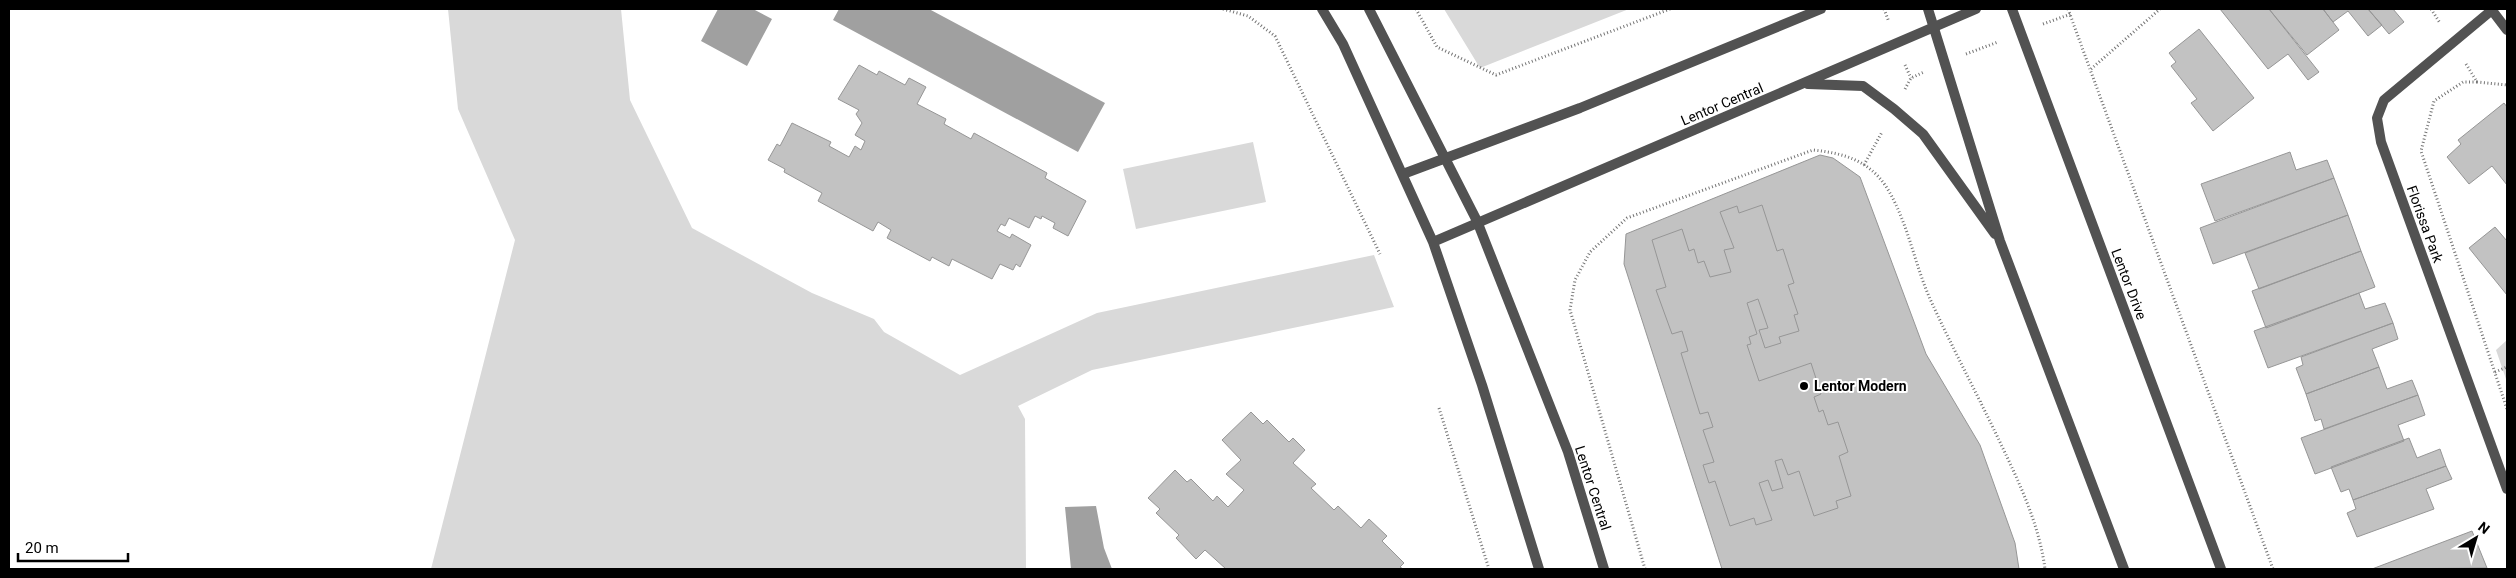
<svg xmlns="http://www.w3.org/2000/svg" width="2516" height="578" font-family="Roboto,sans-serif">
<rect width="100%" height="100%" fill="#fff"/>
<path fill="#d9d9d9" d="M448,9H621L630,100L692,228L812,293L874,319L884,332L960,375L1097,313L1374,255L1394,307L1092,370L1018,406L1025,419L1026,569H431L515,240L458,109Z
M1444,9H1629L1480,68Z
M1253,142L1266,202L1136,229L1123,169Z
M2507,340V382L2496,350Z"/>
<path fill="#a0a0a0" d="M718,9H753L772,19L747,66L701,41Z
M839,9H929L1105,103L1078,152L833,20Z
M1096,506L1104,548L1112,569H1071L1065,507Z"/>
<path fill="#c2c2c2" stroke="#969696" d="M2220,9H2269L2319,72L2308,80L2288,54L2268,69Z
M2269,9H2323L2339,30L2307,55Z
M2323,9H2368L2382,25L2368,36L2348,11L2333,22Z
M2368,9H2393L2404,22L2389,34Z
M2199,29L2254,98L2213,131L2191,103L2197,99L2171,66L2176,62L2169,53Z
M859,65L877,75L879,71L905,85L909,78L926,87L917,104L946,119L944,124L971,139L974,133L1047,173L1045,178L1086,201L1068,236L1053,228L1055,223L1042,216L1041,219L1035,216L1029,228L1009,218L1005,226L1001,224L997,231L1010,238L1012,234L1031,245L1020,267L1016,264L1013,270L1000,264L992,279L952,259L949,266L932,257L930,261L887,238L891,230L878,222L873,231L818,201L822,193L784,172L785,169L768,160L777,144L780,146L792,123L831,142L829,146L849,157L855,146L861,150L865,141L855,135L862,123L856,114L859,110L838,99Z
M2504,103L2507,107V185L2492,166L2469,184L2447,157L2461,144L2458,140Z
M2290,152L2296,170L2327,160L2334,178L2215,221L2201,184Z
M1820,155L1833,158L1860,177L1926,354L1980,445L2015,543L2019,569H1722L1624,264L1626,234Z
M2334,178L2348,215L2213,264L2200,228Z
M1762,205L1777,251L1783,249L1794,283L1788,285L1798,314L1794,315L1799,331L1779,337L1781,343L1765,348L1759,330L1768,328L1758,299L1747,303L1757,334L1749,337L1751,344L1747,345L1759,381L1811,363L1821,394L1814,397L1819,412L1823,410L1828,425L1838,422L1848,452L1839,456L1851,496L1836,501L1838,508L1814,516L1799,471L1788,475L1782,459L1775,461L1783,488L1772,491L1768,480L1759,483L1772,520L1756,525L1754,518L1730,526L1715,481L1709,483L1703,465L1714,462L1703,430L1713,427L1708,412L1700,414L1681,353L1688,351L1682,331L1672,334L1656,290L1666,287L1652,240L1682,229L1689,251L1694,249L1698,263L1704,261L1710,277L1731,272L1724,250L1734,248L1720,212L1737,206L1739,213Z
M2348,215L2361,251L2259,289L2245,253Z
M2495,227L2507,241V295L2469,248Z
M2361,251L2375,287L2266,328L2252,291Z
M2359,293L2365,309L2385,303L2393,323L2268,368L2254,331Z
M2393,323L2398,339L2372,349L2379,367L2306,394L2296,368L2303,365L2301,357Z
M2379,367L2387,389L2412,380L2418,395L2324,429L2321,419L2315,421L2306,394Z
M2418,395L2425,415L2398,425L2404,441L2315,474L2301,438Z
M1251,412L1263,424L1267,420L1289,442L1293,438L1305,450L1293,463L1316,484L1311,488L1334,510L1338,506L1361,528L1369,519L1387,536L1382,541L1404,563L1400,567L1403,569H1226L1205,550L1196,559L1176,538L1179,535L1156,513L1160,509L1148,498L1175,470L1187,482L1191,479L1213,501L1217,496L1228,507L1244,490L1226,474L1241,460L1222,440Z
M2409,438L2417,458L2440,449L2446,466L2353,500L2349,489L2341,492L2331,467Z
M2446,466L2452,479L2426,489L2434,509L2357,537L2347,513L2356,509L2353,500Z
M2472,531L2487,568L2372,569Z"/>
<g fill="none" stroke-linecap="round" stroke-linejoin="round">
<path stroke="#747474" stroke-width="3" stroke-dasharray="1 2.5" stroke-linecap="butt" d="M1223,9L1248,16L1275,36L1380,254
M1416,9L1437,47L1496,75L1670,9
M1884,9L1889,22
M2068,9L2273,569
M2431,9L2440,23
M2043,24L2071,14
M1966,54L1998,42
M2466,64L2477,82L2507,85
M1905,65L1911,78
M2091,69L2160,9
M2477,82H2463L2434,101L2421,151L2507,409
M1905,89L1911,78L1924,72
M1864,165L1882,132
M2495,372L2507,367
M1439,408L1489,569
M1645,569L1570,310L1575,280L1590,252L1627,218L1813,150C1841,153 1867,159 1885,185C1908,220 1914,264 1931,301C1952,347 1976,392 1998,438C2018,480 2039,523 2045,569"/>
<path stroke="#525252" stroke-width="10" d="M1322,9L1343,44L1433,242L1482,385L1539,569
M1369,9L1477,221L1568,452L1604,569
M1928,9L2000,241L2124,569
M2012,9L2221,569
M2491,9L2507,30
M2492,10L2384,100L2377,118L2381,142L2507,489
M1808,84L1863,86L1894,109L1923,134L1995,234
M1403,174L1580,108L1821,9
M1433,242L1976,9"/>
</g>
<circle fill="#000" stroke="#fff" stroke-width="2" cx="1804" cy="386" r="5"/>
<g text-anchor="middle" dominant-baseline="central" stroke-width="4" stroke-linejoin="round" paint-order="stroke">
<g font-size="14" fill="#000" stroke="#fff">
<text transform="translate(1722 104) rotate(-23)">Lentor Central</text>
<text transform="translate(2425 224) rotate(70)">Florissa Park</text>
<text transform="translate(2129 284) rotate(69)">Lentor Drive</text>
<text transform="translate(1593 488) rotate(72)">Lentor Central</text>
</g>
<g font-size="14" font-weight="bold" fill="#000" stroke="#fff" text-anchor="start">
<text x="1814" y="386">Lentor Modern</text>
</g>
</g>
<rect width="2516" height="578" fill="none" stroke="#000000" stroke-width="20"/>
<g transform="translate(2476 538) rotate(38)" stroke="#ffffff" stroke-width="4" paint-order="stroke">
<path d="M0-4L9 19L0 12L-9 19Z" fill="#000000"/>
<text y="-8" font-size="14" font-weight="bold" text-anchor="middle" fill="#000000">N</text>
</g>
<path d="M18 553v8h110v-8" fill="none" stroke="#000000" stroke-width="2.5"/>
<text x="25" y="553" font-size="15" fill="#000000" stroke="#ffffff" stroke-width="4" paint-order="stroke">20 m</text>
</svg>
